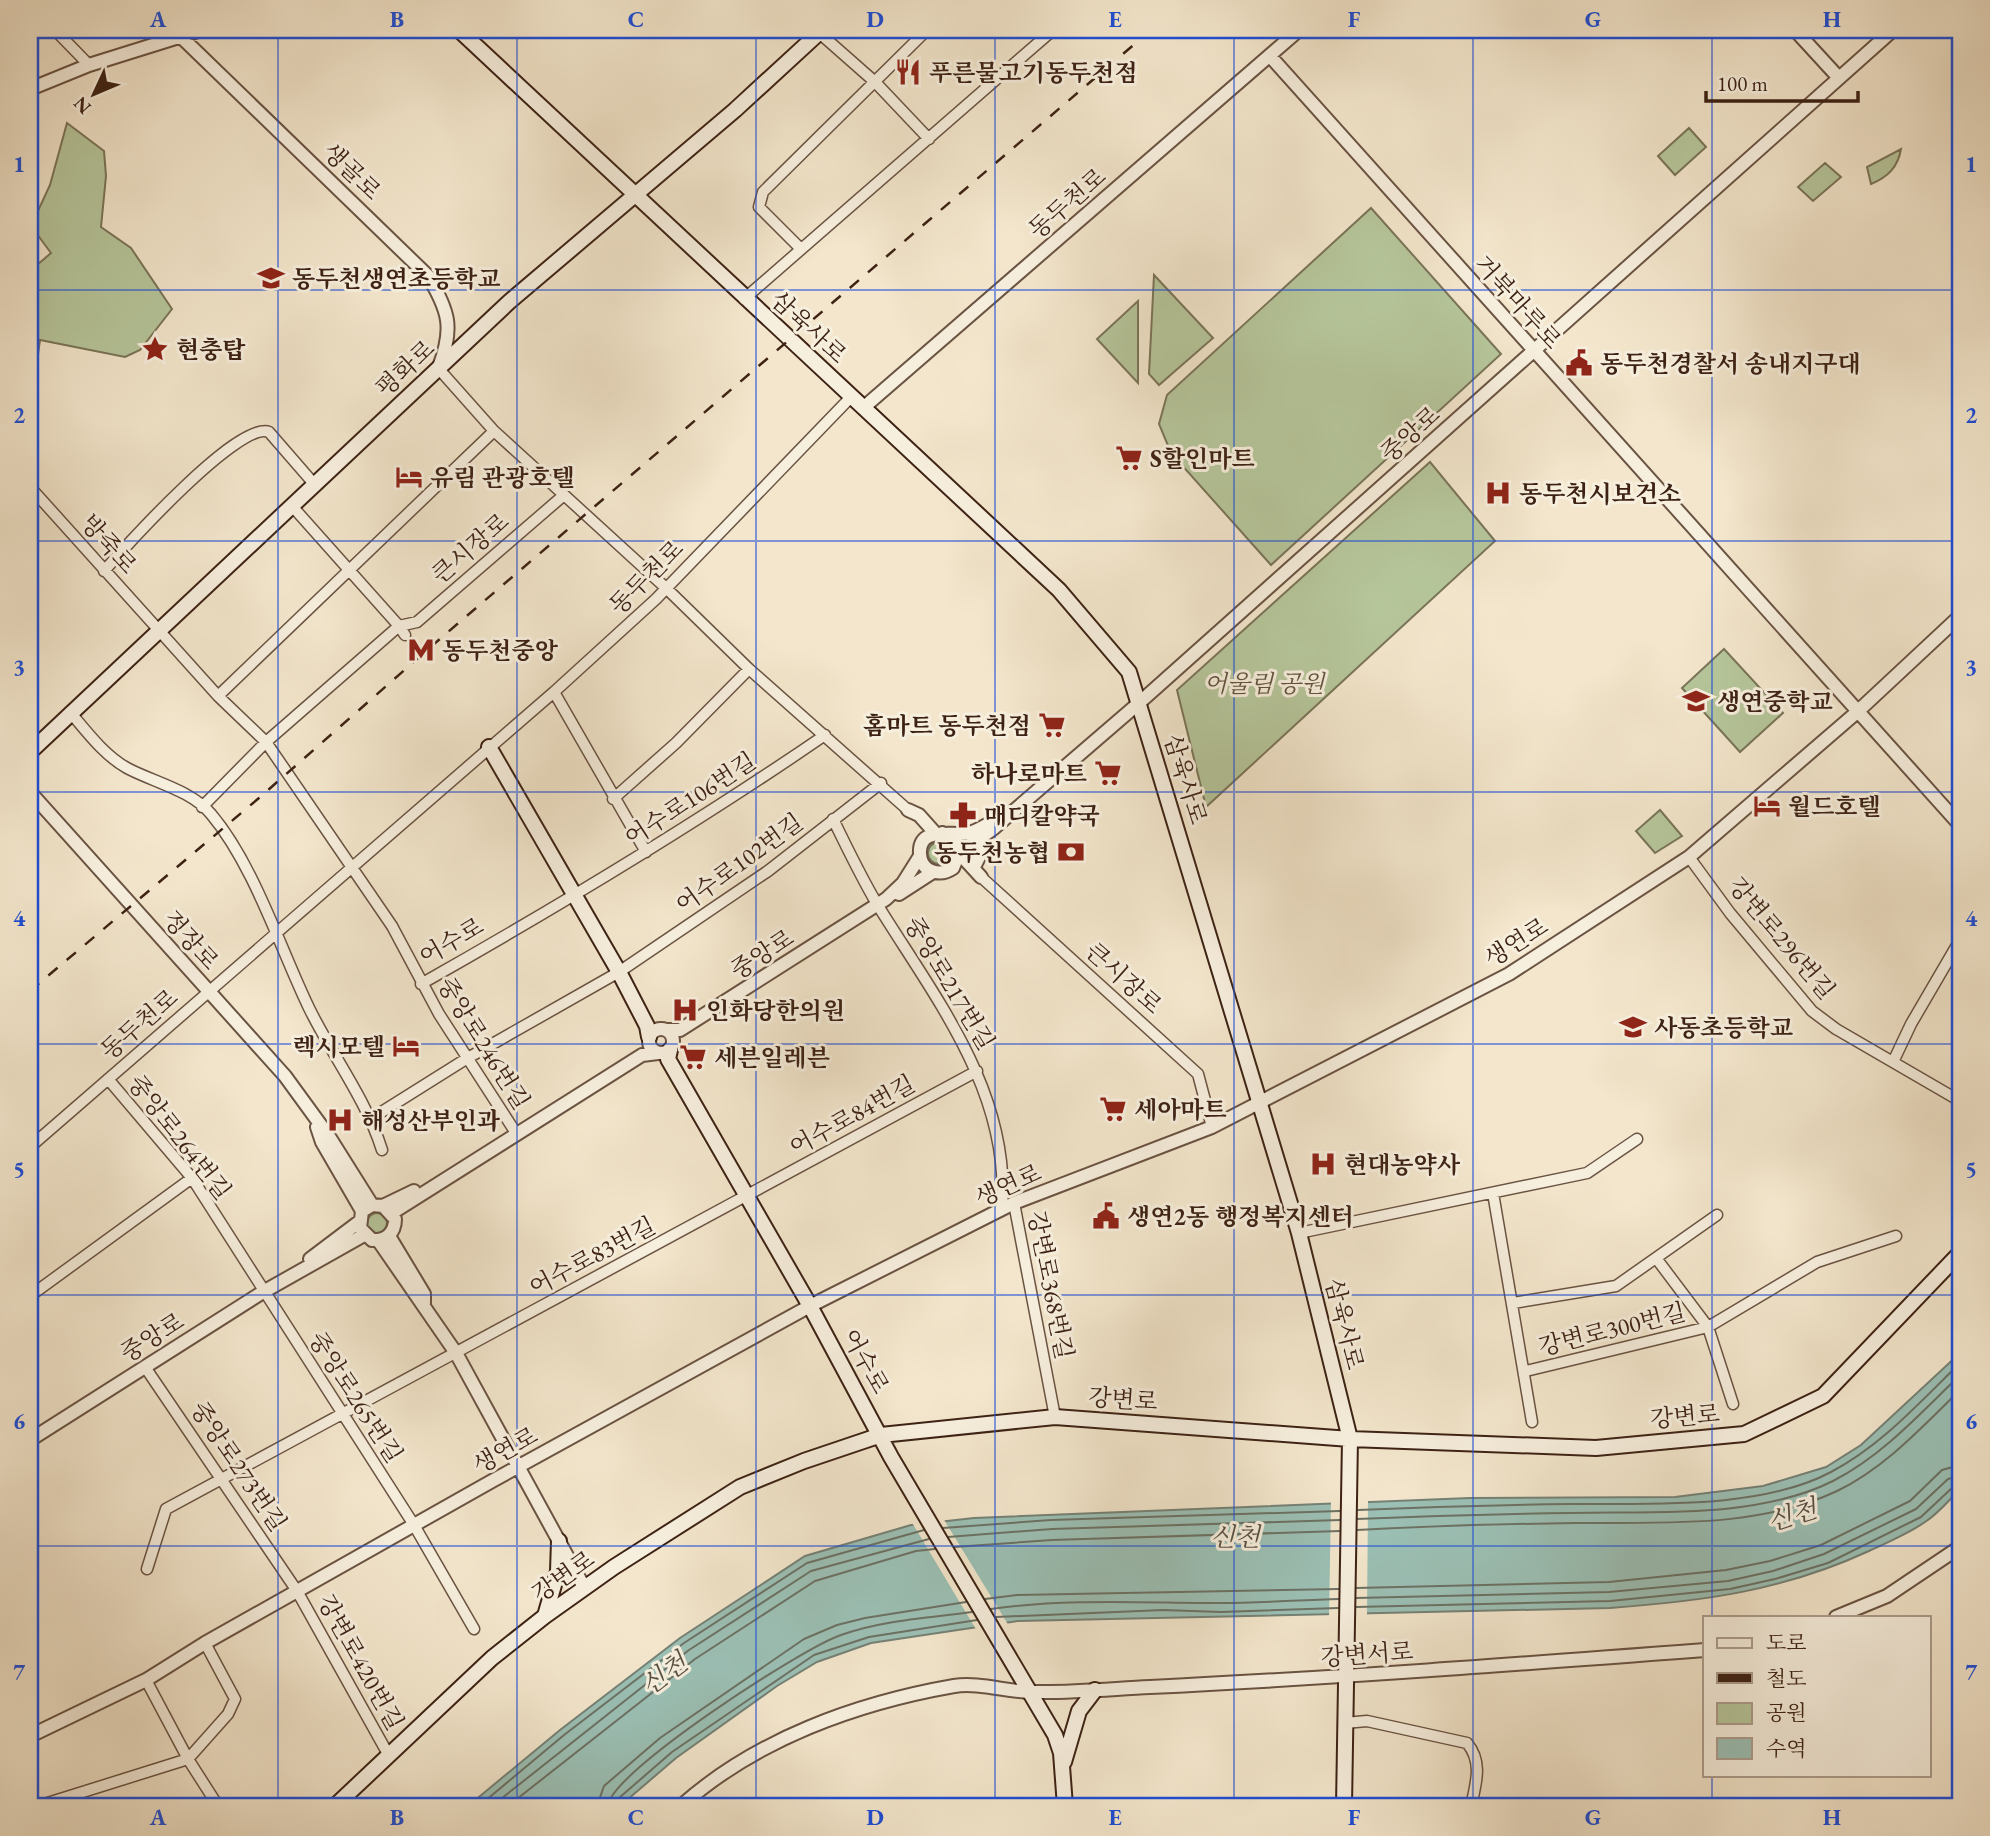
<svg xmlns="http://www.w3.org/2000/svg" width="1990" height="1836" font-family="'EB Garamond','Noto Serif KR',serif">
<rect width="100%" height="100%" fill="#f3e6cc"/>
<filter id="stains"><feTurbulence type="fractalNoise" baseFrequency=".00286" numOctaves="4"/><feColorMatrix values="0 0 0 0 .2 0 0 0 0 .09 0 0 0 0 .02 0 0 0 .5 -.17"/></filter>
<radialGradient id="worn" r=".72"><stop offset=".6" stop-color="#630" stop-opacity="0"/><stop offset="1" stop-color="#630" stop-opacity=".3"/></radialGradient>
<path fill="#b6c69b" stroke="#7a7458" stroke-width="2" d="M67,123L104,151L106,176L101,227L131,248L172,309L140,350L125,357L40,340L30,410V271L51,253L31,226L50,185Z
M1689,128L1706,147L1675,175L1658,156Z
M1901,149C1898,167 1888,177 1871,184L1867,167Z
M1825,163L1841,177L1813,201L1798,187Z
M1371,208L1501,354L1271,565L1171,453L1159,424L1167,395Z
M1154,275L1213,338L1159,385L1149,374Z
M1138,301V383L1097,339Z
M1430,462L1495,541L1206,807L1177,690Z
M1724,649L1783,713L1740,752L1682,688Z
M1660,810L1682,836L1655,853L1636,831Z
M928 853a11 11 0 1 1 22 0a11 11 0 1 1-22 0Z
M367 1223a10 10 0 1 1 20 0a10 10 0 1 1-20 0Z"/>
<path fill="#9bc0b5" stroke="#758175" stroke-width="2" d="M1960,1353V1489C1949,1500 1939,1513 1925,1522C1908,1534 1888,1542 1869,1551C1782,1591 1704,1601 1610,1608L1018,1621L871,1643L817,1662L777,1686L676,1758L620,1806H468L560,1730L680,1638L805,1556L911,1525L974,1518L1470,1498L1675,1497L1763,1486L1826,1467L1861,1445Z"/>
<path fill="#f3e6cc" d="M1368,1499L1367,1617L1329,1619L1331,1501Z
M943,1518L1009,1626L977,1631L911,1521Z"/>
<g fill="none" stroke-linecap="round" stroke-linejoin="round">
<path stroke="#6c7164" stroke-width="2" d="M1358,1510C1428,1507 1499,1505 1570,1504C1648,1503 1760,1510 1831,1472C1881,1446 1920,1402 1960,1363
M1357,1519C1429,1516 1499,1514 1571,1513C1654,1511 1757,1519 1833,1481C1882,1456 1921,1413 1960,1375
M943,1528L1051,1520L1340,1511
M1357,1530C1430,1526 1502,1524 1575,1523C1661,1522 1757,1529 1837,1491C1885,1468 1923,1426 1960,1390
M948,1537L1052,1529L1340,1520
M954,1547L1052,1540L1340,1531
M1356,1588L1609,1582L1726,1570L1770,1561L1821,1545L1910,1501L1942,1470L1960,1465
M1356,1598L1609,1592L1728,1581L1773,1571L1824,1554L1916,1509L1948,1479L1960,1476
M985,1599L1017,1595L1339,1589
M1356,1607L1610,1601L1730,1589L1775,1579L1828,1563L1921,1517L1953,1487L1960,1485
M991,1609C1067,1598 1145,1603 1221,1603C1260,1603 1299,1600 1339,1599
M996,1617L1163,1610L1221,1612L1338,1608
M479,1806L564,1735L684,1643L807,1563L924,1530
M492,1806L689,1650L811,1571L929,1539
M508,1806L695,1659L815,1581L916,1551L935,1549
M597,1806L604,1786L660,1738L804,1639L837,1625L865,1618L966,1602
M608,1806C609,1773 804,1647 841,1635C882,1620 929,1618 972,1612
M616,1806L619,1798L672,1752L814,1655L869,1637L977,1620"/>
<g stroke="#6a5342" stroke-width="13">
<path id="minor" d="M55,30L89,65
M816,30L875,82L929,139
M801,249L759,207L763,192L927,30
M744,299L1053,30
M438,368L494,431L666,588L749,669L908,810
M30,487L218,696L266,742L399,626L292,506
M104,571C126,546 239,420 269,432L315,485
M405,635L399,626L417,622L564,495
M554,692L646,852
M218,696L494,431
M70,712C87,732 104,755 127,768C153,782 191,790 211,814C254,865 280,948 309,1008C333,1057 366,1099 382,1150
M613,799L676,743L749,669
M202,807L266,742L392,926L439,1014L516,1133
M833,819C847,848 861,877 877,904C935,998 1011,1092 1002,1209
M1689,857L1730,913L1812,1011L1836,1029L1960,1101
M981,877L1198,1074L1212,1127
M421,984C559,906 694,825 825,735
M1893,1062L1911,1024L1960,940
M108,1079L192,1178L414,1525L474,1629
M372,1118L466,1059L619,972L768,871L881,783
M30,1147L554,692L656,599L851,397
M1493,1193L1532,1422
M1014,1203L1055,1417
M1299,1233L1587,1173L1637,1139
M1656,1258L1708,1327L1733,1404
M30,1296L192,1178
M1513,1303L1616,1286L1717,1215
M145,1367L297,1591L388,1754
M1526,1371L1708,1327L1817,1262L1896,1236
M147,1569L166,1509L977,1071
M146,1680L188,1759L218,1806
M1345,1723L1367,1721L1467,1743C1483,1762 1476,1783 1471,1806
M38,1806L188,1759L228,1714L235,1699L205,1643"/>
</g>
<g stroke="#6a5342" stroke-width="16">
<path id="tertiary" d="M174,30L428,276C449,311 454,328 439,367
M1795,30L1839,78
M1270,56L1960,825
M30,89L89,65L201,30
M863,408L1299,30
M30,792L285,1076L328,1135L372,1205
M908,810L919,815L936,834
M942,833L956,842L959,853L953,868C940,877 921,872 920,854C918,825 953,837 969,833C978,831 987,824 995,821
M959,853L994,828L1139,703L1893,30
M959,853L981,877
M974,867L983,849L981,839
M899,894L933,872
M649 1041a12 12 0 1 1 24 0a12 12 0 1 1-24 0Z
M666,1030H680L886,899L903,883L920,856
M317,1127L322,1142L362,1211
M383,1206L395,1219C395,1233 386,1241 372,1240L360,1228L362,1211L372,1205L383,1206L414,1191
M392,1213L642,1055L658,1053
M389,1236L424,1294V1303
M378,1240L456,1353L584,1587
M310,1259L359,1222
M30,1440L263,1292L364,1235
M1836,1617L1887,1596L1960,1547
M30,1736L146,1680L205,1643L492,1481L810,1306L1014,1203L1212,1127L1509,974L1689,857L1856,713L1960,616
M681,1806C756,1739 857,1703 954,1686C979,1682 1008,1692 1033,1692C1072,1693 1111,1689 1150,1687C1335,1678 1520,1664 1705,1650"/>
</g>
<g stroke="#3d2214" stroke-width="18">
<path id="secondary" d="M459,30L1059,590L1129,672L1299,1233L1350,1439L1344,1806
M489,747L619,972L647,1026L649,1037
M30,752L509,302L735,110L822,30
M670,1050L668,1059L810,1306L891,1457L1055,1735L1061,1753L1065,1806
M545,1616L558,1571L559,1541
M1064,1762L1079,1711L1095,1690
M335,1806L492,1658L545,1616L614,1567L740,1487L804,1461L881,1435L1055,1417L1350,1439L1596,1448L1744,1434L1823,1396L1960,1253"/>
</g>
<use href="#minor" stroke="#f7efde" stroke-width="10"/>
<use href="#tertiary" stroke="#f7efde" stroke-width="12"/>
<use href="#secondary" stroke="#f7efde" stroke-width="14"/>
<path stroke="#3d2214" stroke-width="2.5" stroke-dasharray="12 12" stroke-linecap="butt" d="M30,991L259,798L434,644L1151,30"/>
</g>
<path fill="none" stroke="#1d4ed8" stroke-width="2" stroke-opacity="0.55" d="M278,30V1806M517,30V1806M756,30V1806M995,30V1806M1234,30V1806M1473,30V1806M1712,30V1617M30,290H1960M30,541H1960M30,792H1960M30,1044H1960M30,1295H1960M30,1546H1960M1712,1775V1806"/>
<defs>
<g id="restaurant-bare" transform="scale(2.1)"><path d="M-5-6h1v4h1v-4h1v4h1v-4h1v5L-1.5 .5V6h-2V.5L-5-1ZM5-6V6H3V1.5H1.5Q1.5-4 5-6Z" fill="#8f2418" stroke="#f7efde" stroke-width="2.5" paint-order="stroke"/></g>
<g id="school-bare" transform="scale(2.1)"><path d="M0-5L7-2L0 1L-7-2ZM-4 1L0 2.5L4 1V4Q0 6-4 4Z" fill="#8f2418" stroke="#f7efde" stroke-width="2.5" paint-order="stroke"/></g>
<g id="sight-bare" transform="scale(2.1)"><path d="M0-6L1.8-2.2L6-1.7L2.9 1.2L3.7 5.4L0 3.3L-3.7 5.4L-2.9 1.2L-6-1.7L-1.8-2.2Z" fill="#8f2418" stroke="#f7efde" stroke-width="2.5" paint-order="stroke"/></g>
<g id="civic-bare" transform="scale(2.1)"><path d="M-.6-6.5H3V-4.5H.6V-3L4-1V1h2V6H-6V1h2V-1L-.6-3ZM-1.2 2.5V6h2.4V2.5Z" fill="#8f2418" stroke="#f7efde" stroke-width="2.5" paint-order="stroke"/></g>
<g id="supermarket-bare" transform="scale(2.1)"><path d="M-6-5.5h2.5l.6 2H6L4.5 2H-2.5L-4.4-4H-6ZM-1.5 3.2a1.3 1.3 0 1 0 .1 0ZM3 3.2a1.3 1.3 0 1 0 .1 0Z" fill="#8f2418" stroke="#f7efde" stroke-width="2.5" paint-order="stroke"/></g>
<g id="hotel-bare" transform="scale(2.1)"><path d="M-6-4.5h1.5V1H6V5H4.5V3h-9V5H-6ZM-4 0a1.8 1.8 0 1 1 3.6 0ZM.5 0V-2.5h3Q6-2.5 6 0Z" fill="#8f2418" stroke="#f7efde" stroke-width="2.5" paint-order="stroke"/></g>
<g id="hospital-bare" transform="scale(2.1)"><path d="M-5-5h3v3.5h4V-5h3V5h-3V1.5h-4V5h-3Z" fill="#8f2418" stroke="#f7efde" stroke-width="2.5" paint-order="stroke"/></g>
<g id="metro-bare" transform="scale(2.1)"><path d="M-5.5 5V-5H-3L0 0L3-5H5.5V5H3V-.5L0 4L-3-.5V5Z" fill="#8f2418" stroke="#f7efde" stroke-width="2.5" paint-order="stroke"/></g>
<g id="pharmacy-bare" transform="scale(2.1)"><path d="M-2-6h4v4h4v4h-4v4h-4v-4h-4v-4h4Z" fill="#8f2418" stroke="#f7efde" stroke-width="2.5" paint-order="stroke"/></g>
<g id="bank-bare" transform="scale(2.1)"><path d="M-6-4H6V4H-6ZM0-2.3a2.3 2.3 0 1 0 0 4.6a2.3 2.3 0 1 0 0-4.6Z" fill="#8f2418" stroke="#f7efde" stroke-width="2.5" paint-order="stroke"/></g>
</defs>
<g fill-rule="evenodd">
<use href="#restaurant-bare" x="908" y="72"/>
<use href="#school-bare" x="271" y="278"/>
<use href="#sight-bare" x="155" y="349"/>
<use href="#civic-bare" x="1579" y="363"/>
<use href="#supermarket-bare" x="1129" y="458"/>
<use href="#hotel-bare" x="409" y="477"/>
<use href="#hospital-bare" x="1498" y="493"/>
<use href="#metro-bare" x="421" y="650"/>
<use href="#school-bare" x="1696" y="701"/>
<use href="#supermarket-bare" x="1052" y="725"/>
<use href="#supermarket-bare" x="1108" y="773"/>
<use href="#hotel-bare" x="1767" y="806"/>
<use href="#pharmacy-bare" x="963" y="815"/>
<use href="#bank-bare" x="1071" y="852"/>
<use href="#hospital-bare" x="685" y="1010"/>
<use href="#school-bare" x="1633" y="1027"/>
<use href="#hotel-bare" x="406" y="1046"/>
<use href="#supermarket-bare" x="693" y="1057"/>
<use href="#supermarket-bare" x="1113" y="1109"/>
<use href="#hospital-bare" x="340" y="1120"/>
<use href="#hospital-bare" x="1323" y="1164"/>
<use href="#civic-bare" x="1106" y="1216"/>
</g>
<g text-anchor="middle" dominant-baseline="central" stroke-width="6" stroke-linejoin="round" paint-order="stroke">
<g font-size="24" font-weight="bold" fill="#3d2214" stroke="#f7efde" text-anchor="start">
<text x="929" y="72">푸른물고기동두천점</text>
<text x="292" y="278">동두천생연초등학교</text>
<text x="176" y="349">현충탑</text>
<text x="1600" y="363">동두천경찰서 송내지구대</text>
<text x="1150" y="458">S할인마트</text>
<text x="430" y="477">유림 관광호텔</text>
<text x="1519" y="493">동두천시보건소</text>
<text x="442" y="650">동두천중앙</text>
<text x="1717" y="701">생연중학교</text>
<text x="1031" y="725" text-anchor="end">홈마트 동두천점</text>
<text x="1087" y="773" text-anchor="end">하나로마트</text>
<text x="1788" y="806">월드호텔</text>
<text x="984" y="815">매디칼약국</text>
<text x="1050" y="852" text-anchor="end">동두천농협</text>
<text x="706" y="1010">인화당한의원</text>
<text x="1654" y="1027">사동초등학교</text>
<text x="385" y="1046" text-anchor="end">렉시모텔</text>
<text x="714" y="1057">세븐일레븐</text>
<text x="1134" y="1109">세아마트</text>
<text x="361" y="1120">해성산부인과</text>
<text x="1344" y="1164">현대농약사</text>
<text x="1127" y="1216">생연2동 행정복지센터</text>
</g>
<g font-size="24" fill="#3d2214" stroke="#f7efde">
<text transform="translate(352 171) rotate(44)">생골로</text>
<text transform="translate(1067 203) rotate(-41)">동두천로</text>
<text transform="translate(1518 302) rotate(48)">거북마루로</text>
<text transform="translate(809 327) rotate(43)">삼육사로</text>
<text transform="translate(405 368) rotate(-43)">평화로</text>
<text transform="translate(1410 434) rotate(-42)">중앙로</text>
<text transform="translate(109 544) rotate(48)">방죽로</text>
<text transform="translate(470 548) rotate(-41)">큰시장로</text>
<text transform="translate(646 577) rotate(-45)">동두천로</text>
<text transform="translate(1186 779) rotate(73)">삼육사로</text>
<text transform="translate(690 799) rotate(-33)">어수로106번길</text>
<text transform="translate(739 863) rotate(-36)">어수로102번길</text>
<text transform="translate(1782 938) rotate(50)">강변로296번길</text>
<text transform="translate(191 940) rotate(48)">정장로</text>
<text transform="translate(451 941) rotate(-30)">어수로</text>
<text transform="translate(1516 942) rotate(-32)">생연로</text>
<text transform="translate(762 954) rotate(-33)">중앙로</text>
<text transform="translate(1124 978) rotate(42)">큰시장로</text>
<text transform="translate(950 983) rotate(59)">중앙로217번길</text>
<text transform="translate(139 1024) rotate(-41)">동두천로</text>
<text transform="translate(484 1043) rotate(58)">중앙로246번길</text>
<text transform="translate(852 1115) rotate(-29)">어수로84번길</text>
<text transform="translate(180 1137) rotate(52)">중앙로264번길</text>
<text transform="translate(1008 1185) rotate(-24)">생연로</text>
<text transform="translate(592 1256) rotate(-28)">어수로83번길</text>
<text transform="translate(1051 1285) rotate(79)">강변로368번길</text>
<text transform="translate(1345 1324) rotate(76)">삼육사로</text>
<text transform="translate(1612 1329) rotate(-14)">강변로300번길</text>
<text transform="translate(152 1337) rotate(-32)">중앙로</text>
<text transform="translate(866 1361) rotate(61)">어수로</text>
<text transform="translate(356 1397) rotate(57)">중앙로265번길</text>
<text transform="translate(1123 1399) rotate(4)">강변로</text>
<text transform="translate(1685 1416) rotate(-5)">강변로</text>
<text transform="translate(505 1450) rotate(-29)">생연로</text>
<text transform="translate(239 1466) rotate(56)">중앙로273번길</text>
<text transform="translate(563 1576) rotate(-35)">강변로</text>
<text transform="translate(1367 1654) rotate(-4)">강변서로</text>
<text transform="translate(361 1662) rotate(61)">강변로420번길</text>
</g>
<g font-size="24" font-style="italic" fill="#61533c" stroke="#f7efde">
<text x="1264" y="683">어울림 공원</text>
</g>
<g font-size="26" font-style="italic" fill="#595144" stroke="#f7efde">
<text transform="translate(1792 1515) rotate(-17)">신천</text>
<text x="1235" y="1537">신천</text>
<text transform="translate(664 1674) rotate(-37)">신천</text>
</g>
</g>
<rect width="1990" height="1836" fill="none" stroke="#f3e6cc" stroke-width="77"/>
<rect x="1703" y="1616" width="228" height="161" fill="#f7efde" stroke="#ad9d8d" stroke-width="2"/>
<rect x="1717" y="1638" width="35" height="10" fill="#f7efde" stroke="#ad9d8d" stroke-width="2"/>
<text x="1766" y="1650" font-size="21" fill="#3d2214">도로</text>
<rect x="1717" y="1673" width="35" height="10" fill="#3d2214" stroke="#ad9d8d" stroke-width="2"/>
<text x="1766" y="1686" font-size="21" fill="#3d2214">철도</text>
<rect x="1717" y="1703" width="35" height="21" fill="#b6c69b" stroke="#ad9d8d" stroke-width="2"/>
<text x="1766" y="1720" font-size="21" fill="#3d2214">공원</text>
<rect x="1717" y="1738" width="35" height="21" fill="#9bc0b5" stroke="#ad9d8d" stroke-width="2"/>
<text x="1766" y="1756" font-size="21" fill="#3d2214">수역</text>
<g transform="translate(94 94) rotate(226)" stroke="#f7efde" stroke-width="5" paint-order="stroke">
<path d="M0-5L12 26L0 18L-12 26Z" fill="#3d2214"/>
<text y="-10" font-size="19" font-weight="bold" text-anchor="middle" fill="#3d2214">N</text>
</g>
<path d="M1706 91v10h152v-10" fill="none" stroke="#3d2214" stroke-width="3.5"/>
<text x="1717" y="91" font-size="21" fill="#3d2214" stroke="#f7efde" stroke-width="5" paint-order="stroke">100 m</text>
<rect x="38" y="38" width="1914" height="1760" fill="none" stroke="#1d4ed8" stroke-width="2.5"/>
<g font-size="23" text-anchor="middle" font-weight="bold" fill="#1d4ed8">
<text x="158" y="27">A</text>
<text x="397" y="27">B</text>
<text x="636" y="27">C</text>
<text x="875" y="27">D</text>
<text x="1115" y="27">E</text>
<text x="1354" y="27">F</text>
<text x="1593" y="27">G</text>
<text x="1832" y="27">H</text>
<text x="19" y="172">1</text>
<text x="1971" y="172">1</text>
<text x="19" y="423">2</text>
<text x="1971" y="423">2</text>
<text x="19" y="675">3</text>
<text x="1971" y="675">3</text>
<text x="19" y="926">4</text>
<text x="1971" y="926">4</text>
<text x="19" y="1177">5</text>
<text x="1971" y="1177">5</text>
<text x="19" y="1429">6</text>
<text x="1971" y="1429">6</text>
<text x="19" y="1680">7</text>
<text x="1971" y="1680">7</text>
<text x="158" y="1825">A</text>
<text x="397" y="1825">B</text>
<text x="636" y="1825">C</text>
<text x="875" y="1825">D</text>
<text x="1115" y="1825">E</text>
<text x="1354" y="1825">F</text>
<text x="1593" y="1825">G</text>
<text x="1832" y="1825">H</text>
</g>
<rect width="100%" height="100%" filter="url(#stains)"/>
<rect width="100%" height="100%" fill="url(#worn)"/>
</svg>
